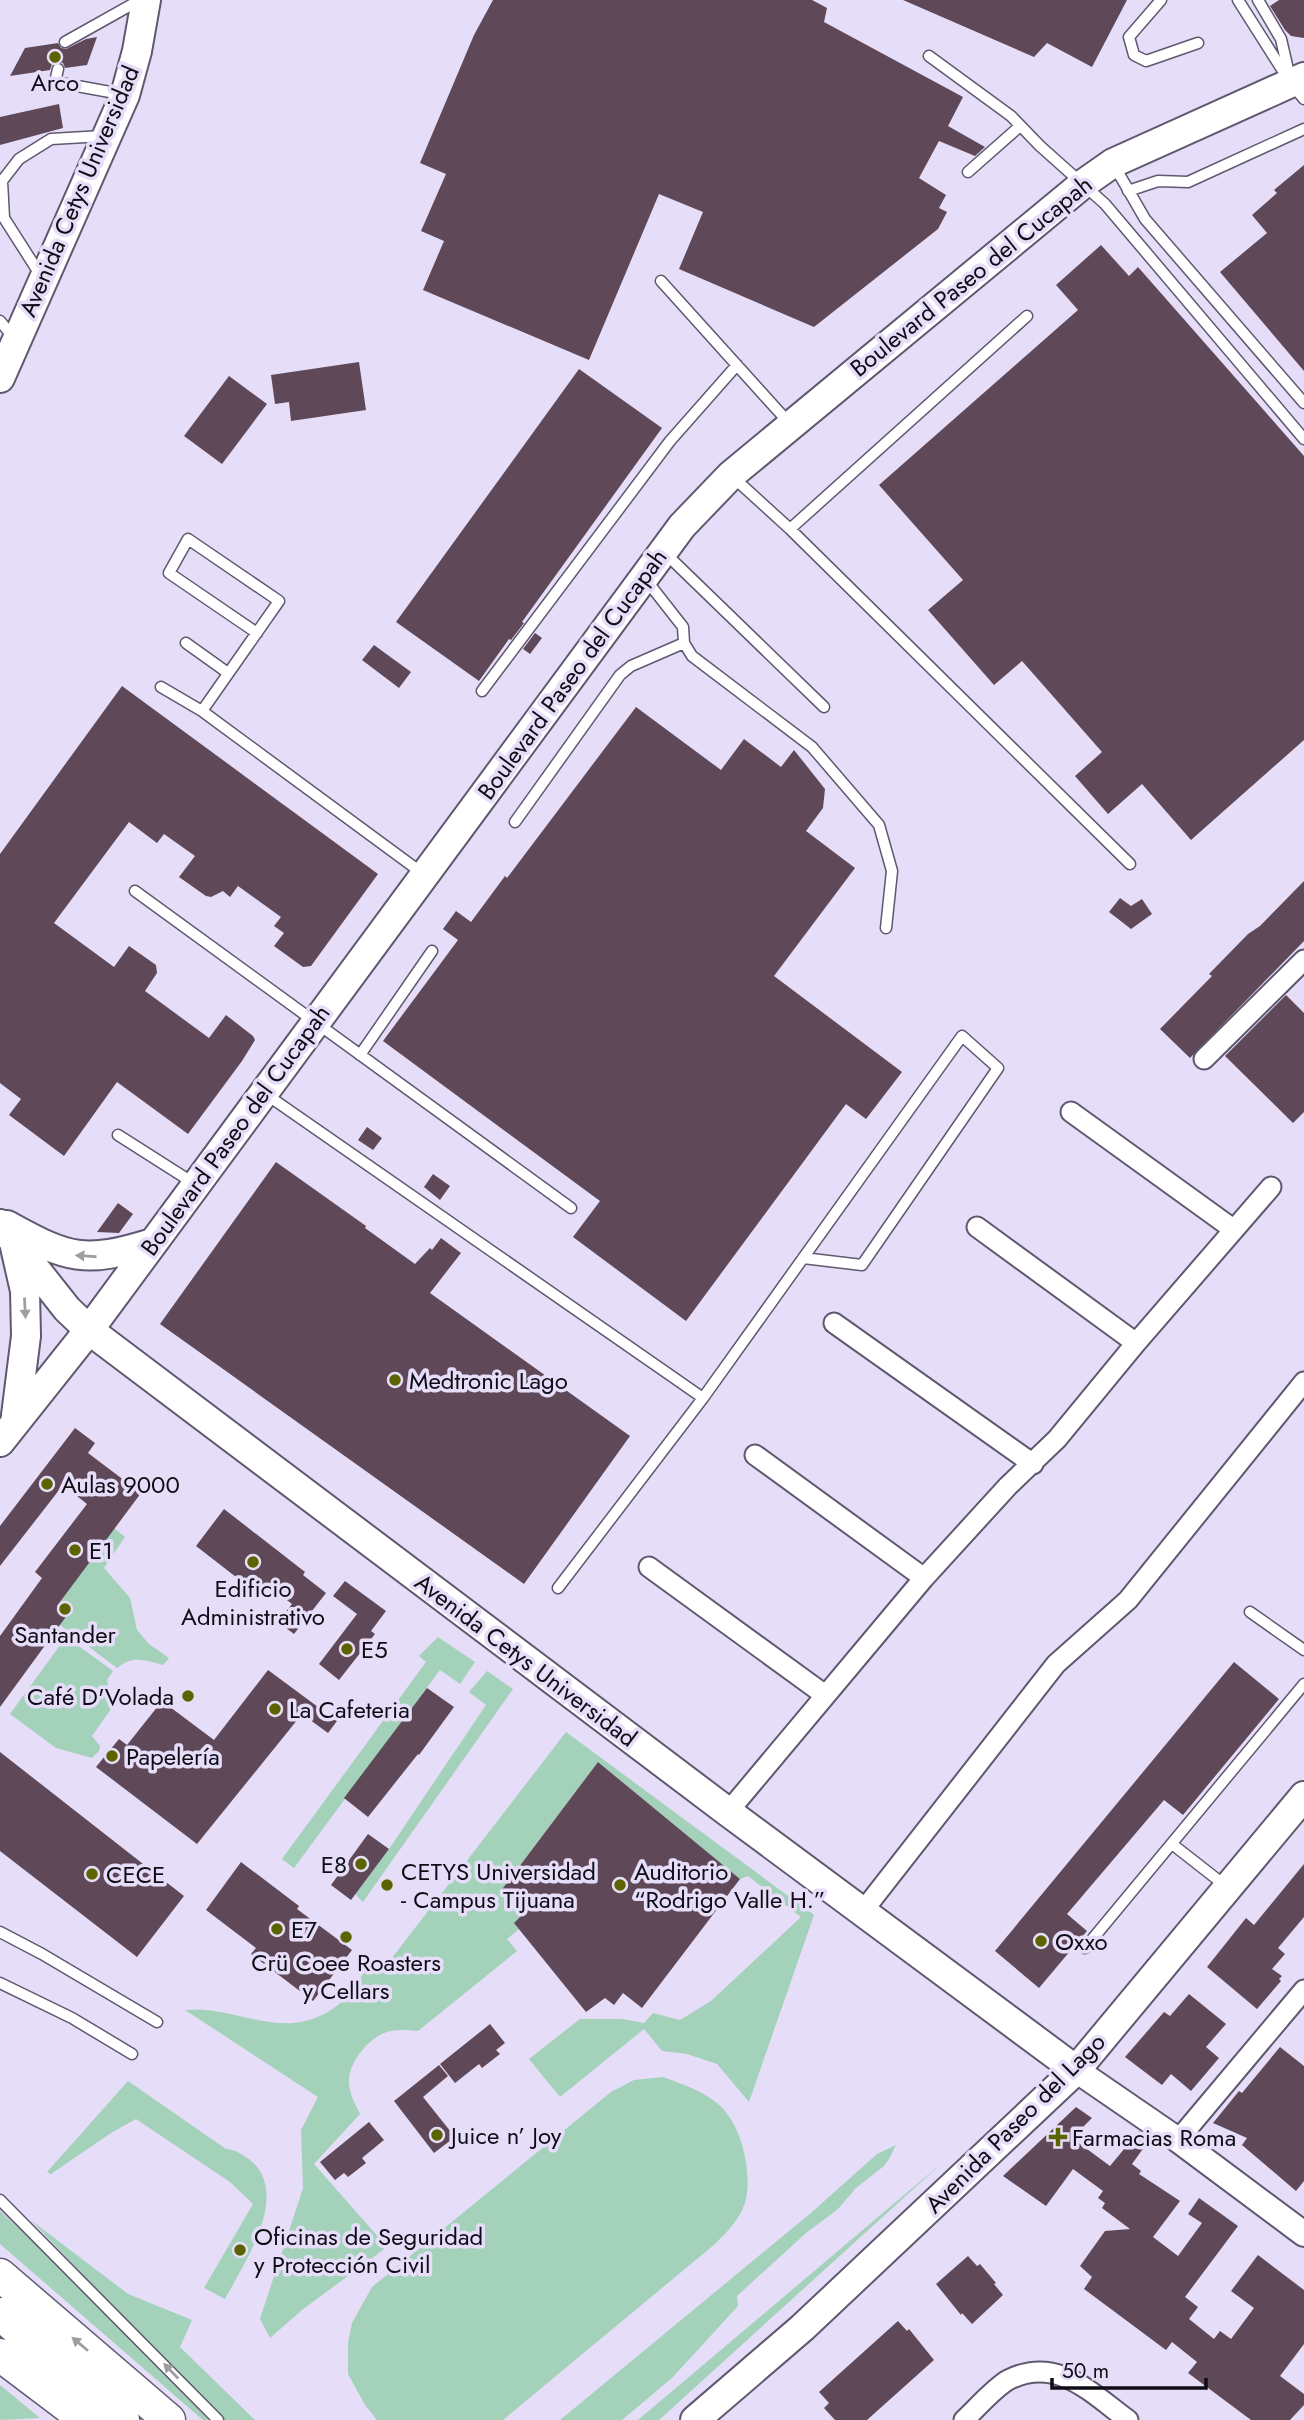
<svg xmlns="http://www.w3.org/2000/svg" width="1304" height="2420" font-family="Jost,sans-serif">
<rect width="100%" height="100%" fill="#e6def9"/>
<path fill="#a3d1ba" d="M114,1528L125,1537L104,1568L130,1598L137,1630L149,1644L169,1658L163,1665C146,1660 132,1655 117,1668L60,1625L68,1614L57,1606Z
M66,1637L113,1671L107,1680L110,1695L116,1702L92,1736L100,1746L99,1751L92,1758L56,1748L10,1714Z
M438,1637L475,1662L460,1684L440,1670L294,1868L282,1859L426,1662L419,1656Z
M487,1671L513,1689L363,1902L355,1894L389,1849L486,1705L469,1692Z
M566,1732L814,1915L749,2102L717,2064L687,2054L662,2051L644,2029L560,2097L529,2059L580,2019H623L644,2023L653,2013L680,2020L711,2001L801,1917L748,1876L740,1879L598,1762L500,1892L525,1912L519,1929L507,1939L517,1951L418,2031C406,2030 395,2029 384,2033C367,2040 348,2064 349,2082C349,2093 355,2104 360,2114L314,2164L387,2247L302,2310L270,2338L260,2319L303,2188L301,2130L318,2097L185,2010C232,2005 276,2038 322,2015C337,2008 349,1996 358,1982C364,1973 366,1963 376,1957L388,1963Z
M663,2077C682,2084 701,2090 717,2103C741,2122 752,2170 746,2199C742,2217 727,2232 715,2244L503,2420H377L365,2405L348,2374V2343L352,2323L372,2287L611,2092L634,2080Z
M128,2081L226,2149C236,2150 242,2154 250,2160C292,2194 243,2265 225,2299L204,2288L253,2204L230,2182L136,2119L111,2133L51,2174L47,2172Z
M896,2145L889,2159L884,2166L856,2188L838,2209L806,2233L737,2296L738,2306L672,2378L622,2420H560L812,2212L877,2154Z
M942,2163L659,2420H638Z
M0,2211L124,2326L208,2420H203L0,2244Z
M32,2221L128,2294L192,2320L180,2347L255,2420H220Z
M0,2385L40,2418L0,2420Z"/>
<path fill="#5f4857" d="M493,0H812L827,8L824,22L963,97L948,126L985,147L975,156L939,141L919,178L946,195L939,208L947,212L938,229L814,327L679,269L703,212L659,194L589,360L423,290L444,241L421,231L446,174L420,163L474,35Z
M903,0H1127L1092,67L1047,43L1034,57Z
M1279,0H1304V38L1291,36L1285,30L1270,6Z
M97,37L87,65L65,68L63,63L57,62L52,64L50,70L10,76L25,48L58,43L61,48L66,49L86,39Z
M59,104L63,128L0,145V117Z
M1304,165V371L1220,272L1267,233L1252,215L1277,193L1274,190Z
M1101,245L1129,276L1138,267L1304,456V740L1191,840L1142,784L1108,814L1075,776L1102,752L1022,661L994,685L928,610L963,580L879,485L1078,310L1056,285Z
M359,362L366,410L291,421L289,402L275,404L271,375Z
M579,369L662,428L522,622L524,623L511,640L509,639L479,681L396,622Z
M229,376L267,404L222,464L184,436Z
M535,633L542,638L530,654L523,649Z
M374,645L411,672L399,688L362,660Z
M122,686L378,874L311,966L303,967L274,946L284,933L274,926L281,917L238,886L230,897L223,891L211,897L206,896L179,877L195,856L164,834L157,843L129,822L54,923L114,967L129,946L156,965L157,973L145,991L209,1038L226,1015L253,1036L255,1040L242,1061L188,1134L117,1082L64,1156L9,1115L21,1099L0,1083V854Z
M636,707L721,770L744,739L781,767L794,750L825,789L823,808L806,831L855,868L774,976L902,1072L866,1119L846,1104L686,1321L573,1237L600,1201L383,1041L458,940L443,929L456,911L471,922L505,876L507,878Z
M1304,881V941L1190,1058L1160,1029L1212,976L1209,974L1248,934L1260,926Z
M1120,898L1131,906L1142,899L1152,914L1131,929L1109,912Z
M1286,995L1304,1013V1112L1293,1123L1225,1056Z
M367,1127L382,1138L373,1150L358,1140Z
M276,1162L366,1226L365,1228L415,1264L430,1248L432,1250L441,1238L461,1253L430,1293L630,1436L524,1584L160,1324Z
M433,1174L450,1186L440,1200L424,1187Z
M118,1203L133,1214L119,1233L97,1232Z
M75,1428L95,1443L88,1453L141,1493L57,1606L68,1614L0,1707V1636L42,1578L35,1572L87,1504L63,1485L0,1566V1526Z
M224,1509L305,1572L303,1575L326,1593L294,1634L278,1622L292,1604L266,1584L258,1594L196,1546Z
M345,1581L386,1611L371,1631L375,1634L339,1680L319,1664L357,1614L333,1596Z
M1234,1662L1279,1699L1183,1815L1164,1800L1067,1914L1087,1931L1039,1988L995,1951Z
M268,1670L337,1721L328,1733L302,1714L197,1844L96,1767L119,1739L127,1745L162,1701L214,1740Z
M427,1688L454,1707L419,1755L418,1754L368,1817L344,1798Z
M0,1752L184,1896L137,1957L0,1851Z
M598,1762L740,1879L642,2008L623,1993L614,2005L605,1998L586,2012L514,1923L525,1912L500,1892Z
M368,1834L389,1849L351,1900L331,1885Z
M241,1862L299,1906L297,1909L352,1950L313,2001L251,1954L256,1948L206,1910Z
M1304,1864V1917L1278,1948L1285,1954L1272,1969L1282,1976L1279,1979L1281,1981L1257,2009L1207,1967L1246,1918L1254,1925Z
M1189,1994L1226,2024L1206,2047L1219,2058L1191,2091L1171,2074L1162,2085L1125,2057L1164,2012L1170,2016Z
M490,2024L505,2043L496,2050L500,2054L482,2068L479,2064L455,2083L440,2064Z
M1280,2047L1304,2066V2181L1296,2191L1242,2145L1247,2138L1213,2123L1239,2091L1242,2093Z
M439,2065L448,2076L423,2097L455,2137L434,2153L394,2101Z
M1076,2107L1092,2118L1072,2138L1110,2166L1139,2131L1150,2139L1132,2164L1141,2171L1139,2174L1180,2201L1153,2237L1178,2256L1202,2223L1188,2214L1199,2198L1238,2226L1185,2297L1198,2307L1189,2319L1214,2339L1220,2331L1231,2339L1254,2308L1231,2291L1258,2255L1304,2290V2344L1280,2376L1304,2394V2405L1290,2420H1251L1188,2373L1197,2362L1172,2342L1166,2350L1084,2289L1092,2277L1080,2266L1105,2231L1130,2229L1102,2208L1105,2203L1098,2198L1103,2191L1073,2169L1046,2206L1003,2176Z
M369,2122L384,2140L362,2158L366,2163L348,2177L344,2173L335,2180L320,2162Z
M968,2256L977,2266L980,2264L996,2283L994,2284L1003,2295L972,2324L962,2313L961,2315L936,2284Z
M898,2321L907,2331L909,2329L934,2360L867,2420H835L824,2408L829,2403L819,2392Z"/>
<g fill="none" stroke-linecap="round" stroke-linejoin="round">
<g stroke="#5f586f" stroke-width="13">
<path id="service" d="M1161,0L1129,37L1134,55L1146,61L1198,43
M1238,0L1290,82L1304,99
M1258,0L1281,39L1289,74
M65,42L140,0
M929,56L1011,116L1040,146L1105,204L1304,439
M58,69L55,82L121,94
M1115,167L1145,219L1304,403
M968,172L1020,126
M1128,191L1158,181L1188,182L1304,129
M41,276L4,218L2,181L19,159L51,139L103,136
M661,281L790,424
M0,321L13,337
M734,478L790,529L1130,864
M790,529L1027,316
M666,554L824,707
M647,581L683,627L684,643L692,656L812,747L879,825L892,871L886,928
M257,633L169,573L188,539L279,601L202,711L422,873
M186,643L228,673
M161,687L202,711
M482,691L670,441L737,365
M515,822L620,675L631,666L684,643
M135,891L571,1208
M360,1055L432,951
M267,1095L703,1398
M118,1135L195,1184
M558,1588L703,1398L962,1036L998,1068L862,1265L803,1258
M1250,1612L1304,1650
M1172,1844L1227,1887
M0,1932L42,1954L157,2022
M1085,1948L1304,1684
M0,1983L72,2018L132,2054
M0,2200L218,2420"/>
</g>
<g stroke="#5f586f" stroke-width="23">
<path id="minor" d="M1204,1059L1304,960
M1071,1112L1233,1229
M977,1227L1136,1343
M834,1323L1033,1464
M755,1455L924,1578
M649,1567L825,1695
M728,1812L924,1578L1008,1486L1057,1439L1136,1343L1271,1187
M863,1911L1056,1664L1128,1600L1304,1382
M1178,2140L1304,1990
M964,2420C976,2409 994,2388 1008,2380C1057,2355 1091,2393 1128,2420"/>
</g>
<g stroke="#5f586f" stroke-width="28">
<path id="tertiary" d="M1076,2070L1178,2140L1304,2234"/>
</g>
<g stroke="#5f586f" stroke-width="32">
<path id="secondary" d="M0,378L125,95L137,51L146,0
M0,1224L67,1309L89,1330L728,1812L1076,2070
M7,1225C68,1259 85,1264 152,1243
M15,1247L25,1291L26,1336L15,1423
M0,1442L89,1330L682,526L731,475L1083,184L1113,163L1304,77
M695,2420L802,2328L1076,2070L1304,1796"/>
</g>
<g stroke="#5f586f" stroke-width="35">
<path id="primary" d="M0,2275L169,2420
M0,2314L123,2420
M0,2355L86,2420"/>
</g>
<use href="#service" stroke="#fff" stroke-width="10"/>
<use href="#minor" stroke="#fff" stroke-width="19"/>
<use href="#tertiary" stroke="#fff" stroke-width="24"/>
<use href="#secondary" stroke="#fff" stroke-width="28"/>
<use href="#primary" stroke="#fff" stroke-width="32"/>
</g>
<defs><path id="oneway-solid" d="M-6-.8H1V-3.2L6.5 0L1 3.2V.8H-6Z" transform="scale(1.75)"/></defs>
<g fill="#9f9ea1">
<use href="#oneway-solid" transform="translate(86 1256) rotate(-176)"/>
<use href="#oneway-solid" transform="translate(25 1308) rotate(87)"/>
<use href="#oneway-solid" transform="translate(80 2344) rotate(-140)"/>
<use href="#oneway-solid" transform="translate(171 2371) rotate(-134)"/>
</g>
<g fill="#5c6402" stroke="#e6def9" stroke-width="2.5">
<circle cx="55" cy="57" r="7"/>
<circle cx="395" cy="1380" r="7"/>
<circle cx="47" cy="1484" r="7"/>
<circle cx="75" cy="1550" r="7"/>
<circle cx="253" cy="1562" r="7"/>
<circle cx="65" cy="1609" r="7"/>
<circle cx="347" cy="1649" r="7"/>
<circle cx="188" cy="1696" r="7"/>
<circle cx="275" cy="1709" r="7"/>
<circle cx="112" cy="1756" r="7"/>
<circle cx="361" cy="1864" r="7"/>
<circle cx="92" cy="1874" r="7"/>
<circle cx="387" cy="1885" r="7"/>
<circle cx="620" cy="1885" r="7"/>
<circle cx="277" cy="1929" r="7"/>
<circle cx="346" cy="1937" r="7"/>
<circle cx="1041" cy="1941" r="7"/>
<circle cx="437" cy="2135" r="7"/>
<path d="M1054.5 2126.5h7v7h7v7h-7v7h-7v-7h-7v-7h7z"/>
<circle cx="240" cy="2250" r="7"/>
</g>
<g text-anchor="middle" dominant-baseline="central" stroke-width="7" stroke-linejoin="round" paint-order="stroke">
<g font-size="24" fill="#0f0c15" stroke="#e6def9" text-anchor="start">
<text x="55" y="82" text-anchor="middle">Arco</text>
<text x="409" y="1380">Medtronic Lago</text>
<text x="61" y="1484">Aulas 9000</text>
<text x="89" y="1550">E1</text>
<text x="253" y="1588" text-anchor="middle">Edificio<tspan x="253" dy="28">Administrativo</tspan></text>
<text x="65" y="1634" text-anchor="middle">Santander</text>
<text x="361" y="1649">E5</text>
<text x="174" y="1696" text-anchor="end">Café D'Volada</text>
<text x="289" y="1709">La Cafeteria</text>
<text x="126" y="1756">Papelería</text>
<text x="347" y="1864" text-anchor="end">E8</text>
<text x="401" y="1871">CETYS Universidad<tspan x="401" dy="28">- Campus Tijuana</tspan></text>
<text x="634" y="1871">Auditorio<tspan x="634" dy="28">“Rodrigo Valle H.”</tspan></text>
<text x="106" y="1874">CECE</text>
<text x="291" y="1929">E7</text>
<text x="1055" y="1941">Oxxo</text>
<text x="346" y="1962" text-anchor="middle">Crü Coee Roasters<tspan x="346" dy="28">y Cellars</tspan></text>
<text x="451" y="2135">Juice n’ Joy</text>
<text x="1072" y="2137">Farmacias Roma</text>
<text x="254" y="2236">Oficinas de Seguridad<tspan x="254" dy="28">y Protección Civil</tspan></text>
</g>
<g font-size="24" fill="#0f0c15" stroke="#e6def9">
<text transform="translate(79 191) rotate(-67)">Avenida Cetys Universidad</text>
<text transform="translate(971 276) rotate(-39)">Boulevard Paseo del Cucapah</text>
<text transform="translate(572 674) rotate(-54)">Boulevard Paseo del Cucapah</text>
<text transform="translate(235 1130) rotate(-54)">Boulevard Paseo del Cucapah</text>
<text transform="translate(526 1660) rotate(37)">Avenida Cetys Universidad</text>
<text transform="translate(1015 2123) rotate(-45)">Avenida Paseo del Lago</text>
</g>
</g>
<path d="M1052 2378v10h154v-10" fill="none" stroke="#0f0c15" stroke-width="3.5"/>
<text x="1062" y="2378" font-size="21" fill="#0f0c15" stroke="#e6def9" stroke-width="5" paint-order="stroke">50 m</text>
</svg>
